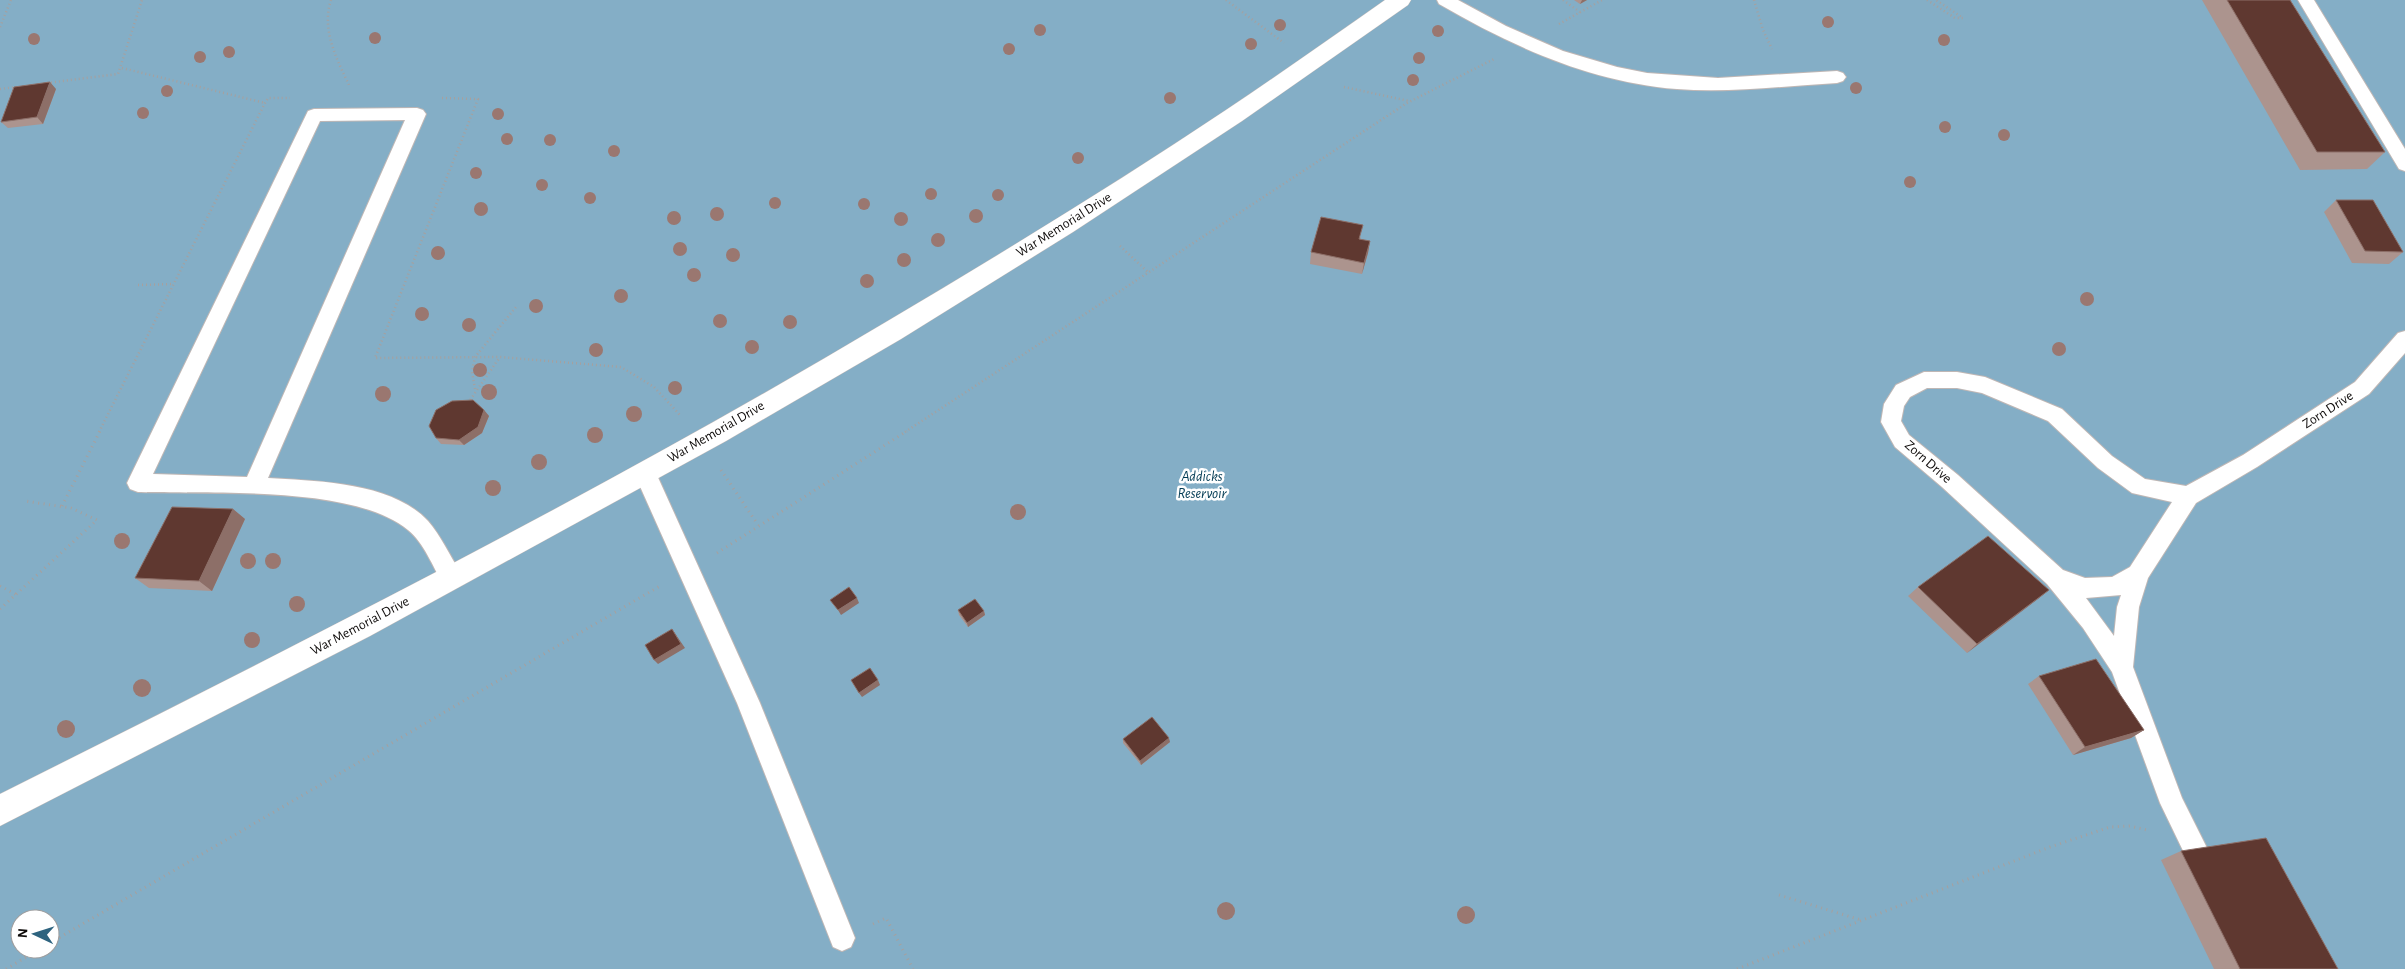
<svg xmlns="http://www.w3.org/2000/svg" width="2405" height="969" font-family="'Alegreya Sans',sans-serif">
<rect width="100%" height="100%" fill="#f8efec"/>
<path fill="#84aec6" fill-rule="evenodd" d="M0,0H2405V969H0ZM20,919H50V949H20Z"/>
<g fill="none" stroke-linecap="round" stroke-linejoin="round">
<g stroke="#bfb7b5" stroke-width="2">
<path id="service" d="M1437,0H1458L1506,26L1563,51L1617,67L1647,73L1718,78L1837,71L1843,73L1846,77L1843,81L1837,83C1784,86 1730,93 1677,89C1591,82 1513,47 1439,4Z
M2298,0H2314L2405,149V171L2399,169Z
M417,108L423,110L426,114L268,478C317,481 392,482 428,521C441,536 449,554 459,570L462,577L459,584L451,587L443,584C433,567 424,543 408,530C354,485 208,494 138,492L130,489L127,483L308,111L314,109ZM405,120L247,477L153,474L320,121Z
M2405,331V353L2369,394L2257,467L2196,503L2148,578L2139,607L2133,667L2182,798L2209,852L2206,861L2197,864L2188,861L2160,803L2112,672L2083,628L2047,584L1942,487L1895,447L1881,422L1884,404L1896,385L1924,372H1957L1985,377L2062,409L2112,456L2145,479L2186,486L2243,455L2355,382L2398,333ZM1927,388H1957L1982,393L2048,421L2098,468L2132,493L2172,502L2130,567L2112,577L2085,578L2063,570L1958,475L1909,435L1901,421L1904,406L1910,397ZM2121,595L2117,607L2114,636L2086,598Z
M645,464L652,467L656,473L760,703L855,938L851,947L842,951L833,947L737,703L634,473L638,467Z"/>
</g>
<g stroke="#bfb7b5" stroke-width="1">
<path id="minor" d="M1385,0H1411L1408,5L1242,121L1073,232L901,339L726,441L370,636L0,826V794C299,644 598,494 886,322C1001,254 1115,184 1226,110C1280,74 1332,37 1385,0Z"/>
</g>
<path stroke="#a7a09e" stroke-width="2.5" stroke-dasharray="1 3" stroke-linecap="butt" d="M331,0C321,30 337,60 350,87
M1226,0L1284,43
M1563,0L1580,12
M1754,0L1763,30L1772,49
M1927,0L1955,18H1963L1936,0
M1559,24L1602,0
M0,27L11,0
M122,68L265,103
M47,83L118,74L142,0
M1344,87L1409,101
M0,89L16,87
M442,98L478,99L375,358L500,357L621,367L654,387L680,415
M1120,246L1149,273
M138,285L174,284
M475,389L472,372L475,357L516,307
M468,403L500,357
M99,432L265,103L268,98H290
M905,432L1407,103L1494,59"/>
<path stroke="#a7a09e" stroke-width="3" stroke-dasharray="1 4.5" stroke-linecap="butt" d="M721,470L758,525
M62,506L100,431
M717,553L907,431
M0,586L17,595
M0,609L97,520L71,508L25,501
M1779,895L1861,920
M873,924L886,918L913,969
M50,943L660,586
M6,969L40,949
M1737,969L2050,847L2110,827L2130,826L2147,830"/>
<use href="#service" fill="#fff" fill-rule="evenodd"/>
<use href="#minor" fill="#fff" fill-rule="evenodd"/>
</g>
<g fill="#9a7770">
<circle cx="1828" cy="22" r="6"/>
<circle cx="1280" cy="25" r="6"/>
<circle cx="1040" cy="30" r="6"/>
<circle cx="1438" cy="31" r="6"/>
<circle cx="375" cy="38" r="6"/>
<circle cx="34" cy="39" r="6"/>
<circle cx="1944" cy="40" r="6"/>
<circle cx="1251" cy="44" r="6"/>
<circle cx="1009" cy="49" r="6"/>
<circle cx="229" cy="52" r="6"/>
<circle cx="200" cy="57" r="6"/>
<circle cx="1419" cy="58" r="6"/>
<circle cx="1413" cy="80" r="6"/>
<circle cx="1856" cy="88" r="6"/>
<circle cx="167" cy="91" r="6"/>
<circle cx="1170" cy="98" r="6"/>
<circle cx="143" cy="113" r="6"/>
<circle cx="498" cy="114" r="6"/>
<circle cx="1945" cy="127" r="6"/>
<circle cx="2004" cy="135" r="6"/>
<circle cx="507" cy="139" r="6"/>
<circle cx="550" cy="140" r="6"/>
<circle cx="614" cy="151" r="6"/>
<circle cx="1078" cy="158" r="6"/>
<circle cx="476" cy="173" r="6"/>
<circle cx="1910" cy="182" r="6"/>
<circle cx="542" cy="185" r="6"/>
<circle cx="931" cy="194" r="6"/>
<circle cx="998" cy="195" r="6"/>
<circle cx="590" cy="198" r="6"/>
<circle cx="775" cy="203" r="6"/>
<circle cx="864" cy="204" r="6"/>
<circle cx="481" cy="209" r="7"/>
<circle cx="717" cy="214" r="7"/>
<circle cx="976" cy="216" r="7"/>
<circle cx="674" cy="218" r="7"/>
<circle cx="901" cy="219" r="7"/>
<circle cx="938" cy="240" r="7"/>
<circle cx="680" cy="249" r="7"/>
<circle cx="438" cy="253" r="7"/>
<circle cx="733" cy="255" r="7"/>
<circle cx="904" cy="260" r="7"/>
<circle cx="694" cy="275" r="7"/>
<circle cx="867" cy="281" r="7"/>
<circle cx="621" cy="296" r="7"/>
<circle cx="2087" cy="299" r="7"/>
<circle cx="536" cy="306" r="7"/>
<circle cx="422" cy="314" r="7"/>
<circle cx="720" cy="321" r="7"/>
<circle cx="790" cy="322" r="7"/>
<circle cx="469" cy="325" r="7"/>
<circle cx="752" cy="347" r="7"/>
<circle cx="2059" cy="349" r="7"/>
<circle cx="596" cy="350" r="7"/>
<circle cx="480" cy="370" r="7"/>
<circle cx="675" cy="388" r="7"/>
<circle cx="489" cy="392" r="8"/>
<circle cx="383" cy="394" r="8"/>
<circle cx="634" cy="414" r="8"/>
<circle cx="595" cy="435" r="8"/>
<circle cx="539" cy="462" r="8"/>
<circle cx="493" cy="488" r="8"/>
<circle cx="1018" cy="512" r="8"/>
<circle cx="122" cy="541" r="8"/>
<circle cx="248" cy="561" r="8"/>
<circle cx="273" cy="561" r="8"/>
<circle cx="297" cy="604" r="8"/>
<circle cx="252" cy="640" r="8"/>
<circle cx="142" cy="688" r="9"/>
<circle cx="66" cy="729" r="9"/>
<circle cx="1226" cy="911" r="9"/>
<circle cx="1466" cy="915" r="9"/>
</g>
<path fill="#ac948e" d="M1574,0H1587L1580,4Z
M2202,0H2290L2385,152L2367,169L2300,170Z
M56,89L43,124L8,128L1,122Z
M2336,200L2403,252L2389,264L2352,263L2324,212Z
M1361,237L1360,240L1370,241L1368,253L1362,274L1310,264L1311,252Z
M484,410L489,416L482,433L464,445L441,444L436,438Z
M233,509L245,519L212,591L149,588L135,578Z
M1918,587L2049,590L1967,653L1908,596Z
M958,610L984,611L985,615L968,627L959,615Z
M2039,676L2144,730L2131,738L2073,755L2028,684Z
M1123,739L1170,742L1141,765L1123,743Z
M2181,851L2338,969H2214L2161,860Z"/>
<path fill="#8d6f68" d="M1582,0H1587L1580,4Z
M50,82L56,89L43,124L37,117Z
M1370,241L1368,253L1362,274L1364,263Z
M484,410L489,416L482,433L464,445L459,440Z
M233,509L245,519L212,591L199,581Z
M2049,590L2038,599L1967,653L1977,644Z
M857,598L859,603L841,615L838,610Z
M984,611L985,615L968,627L967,623Z
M672,629L685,648L658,664L654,660Z
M878,680L880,685L862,697L859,693Z
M2144,730L2131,738L2073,755L2085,747Z
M1169,738L1170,742L1141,765L1140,761Z"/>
<path fill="#5f3830" stroke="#8d6f68" d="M2227,0H2290L2385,152H2317Z
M50,82L37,117L1,122L14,87Z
M2336,200H2373L2403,252L2365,251Z
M1321,217L1363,225L1359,239L1370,241L1364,263L1311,252Z
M473,400L484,410L478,427L459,440L436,438L429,426L436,410L452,401Z
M172,507L233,509L199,581L135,578Z
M1988,536L2049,590L1977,644L1918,587Z
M849,587L857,598L838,610L830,600Z
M975,599L984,611L967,623L958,610Z
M672,629L681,644L654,660L645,645Z
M2096,659L2144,730L2085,747L2039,676Z
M870,668L878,680L859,693L851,680Z
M1152,717L1169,738L1140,761L1123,739Z
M2266,838L2338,969H2240L2181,851Z"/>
<g text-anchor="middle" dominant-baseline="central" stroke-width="5" stroke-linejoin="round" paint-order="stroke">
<g font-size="14" fill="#0e0b0a" stroke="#fff">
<text transform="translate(1064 225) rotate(-32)">War Memorial Drive</text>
<text transform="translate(2328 410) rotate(-33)">Zorn Drive</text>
<text transform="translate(716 432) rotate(-30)">War Memorial Drive</text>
<text transform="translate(1928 462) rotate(41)">Zorn Drive</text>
<text transform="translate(360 626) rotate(-28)">War Memorial Drive</text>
</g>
<g font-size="15" font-style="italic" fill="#003a53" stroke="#fff">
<text x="1202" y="476">Addicks<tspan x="1202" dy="17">Reservoir</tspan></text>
</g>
</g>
<g transform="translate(35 934) rotate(274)"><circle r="24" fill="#ffffff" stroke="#9f9d9d"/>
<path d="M0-4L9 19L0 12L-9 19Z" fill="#2e637f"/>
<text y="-8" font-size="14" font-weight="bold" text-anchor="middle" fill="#0e0b0a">N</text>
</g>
</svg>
